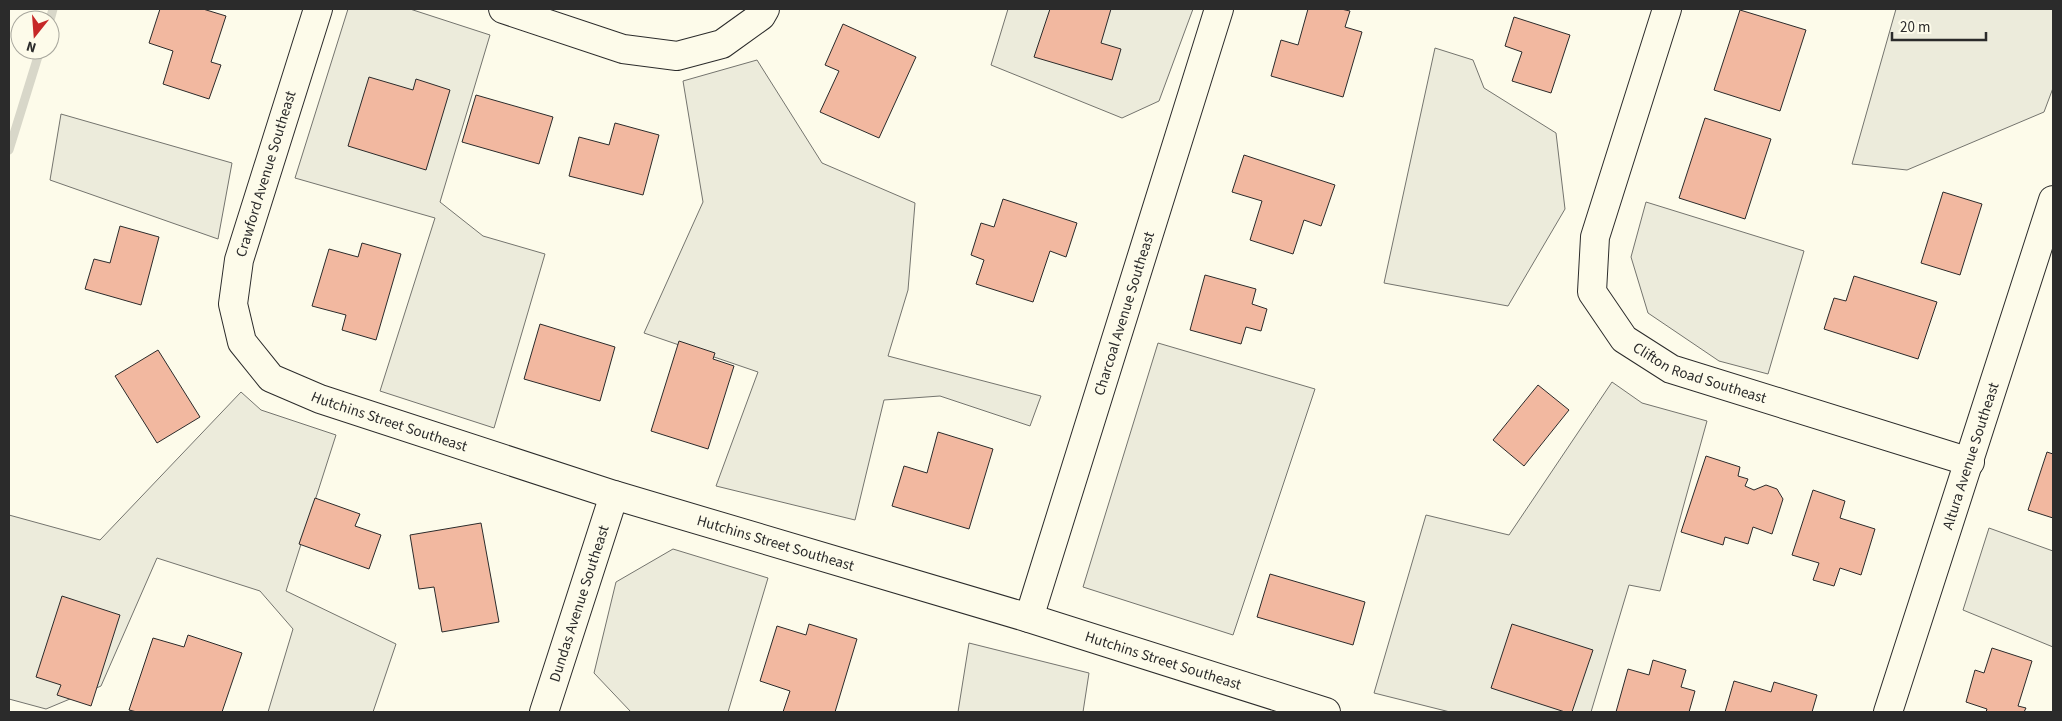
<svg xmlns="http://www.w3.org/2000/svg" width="2062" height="721" font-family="'Source Sans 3',sans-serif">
<rect width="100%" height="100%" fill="#fdfbea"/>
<path fill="#ecebdb" stroke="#74746e" d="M348,9H410L490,35L440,202L483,236L545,254L494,428L380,391L435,218L295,178Z
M1008,9H1193L1159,101L1122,118L991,65Z
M1896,9H2053V88L2044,112L1907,170L1852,164Z
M1435,48L1473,60L1484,88L1556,133L1565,209L1508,306L1384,283Z
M757,60L822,163L915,203L908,290L888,356L1041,396L1030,426L940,396L884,400L855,520L716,486L758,372L644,333L703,202L683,81Z
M61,114L232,163L218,239L50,180Z
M1646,202L1804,251L1768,374L1719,361L1648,313L1631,257Z
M1158,343L1315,389L1233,635L1083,587Z
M1612,382L1642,403L1707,421L1660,591L1629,585L1591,712H1450L1374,693L1426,515L1509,535Z
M241,392L261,410L336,435L286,591L396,644L373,712H268L293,629L260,591L157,558L101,686L46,709L9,699V515L100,540Z
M1989,528L2053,551V647L1963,610Z
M673,549L768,578L728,712H631L594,673L616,582Z
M969,643L1089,673L1083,712H958Z"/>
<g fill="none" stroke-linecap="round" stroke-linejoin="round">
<path stroke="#d8d7c9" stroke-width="9" d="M50,20L53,9
M9,150L40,50"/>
</g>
<path fill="#f2b8a0" stroke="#2b2b2b" d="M160,9H203L226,16L211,62L221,65L209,99L163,84L173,51L149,43Z
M1050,9H1111L1101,43L1121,49L1112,80L1034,57Z
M1308,9H1341L1350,11L1345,27L1362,32L1343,97L1271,76L1281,40L1298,45Z
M1740,10L1806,30L1780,111L1714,90Z
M1514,17L1570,35L1551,93L1512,81L1522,52L1505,46Z
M843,24L916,57L879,138L820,112L839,71L825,65Z
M369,77L413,90L416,79L450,90L426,170L348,146Z
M476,95L553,117L539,164L462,142Z
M1705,118L1771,139L1745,219L1679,198Z
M615,123L659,135L643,195L569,176L579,137L609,145Z
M1244,155L1335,185L1321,226L1304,220L1293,254L1250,240L1262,201L1232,192Z
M1943,192L1982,204L1960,275L1921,263Z
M1003,199L1077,223L1066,257L1050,251L1033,302L976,284L984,260L971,255L981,223L994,227Z
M120,226L159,237L141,305L85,289L94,259L110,263Z
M362,243L401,254L376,340L342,330L346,315L312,306L329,249L358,257Z
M1205,275L1256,289L1252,304L1267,309L1261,331L1246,327L1241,344L1190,330Z
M1854,276L1937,302L1918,359L1824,329L1834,298L1846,301Z
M540,324L615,347L600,401L524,379Z
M679,341L715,353L713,359L734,366L708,449L651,431Z
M158,350L200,417L157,443L115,376Z
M1538,385L1569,410L1524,466L1493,440Z
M938,432L993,449L969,529L892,506L904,466L927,473Z
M2047,452L2053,454V518L2028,510Z
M1706,456L1740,467L1738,476L1748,479L1745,486L1754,490L1766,485L1777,489L1783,499L1772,534L1753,527L1748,544L1725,537L1723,545L1681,532Z
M1813,490L1845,501L1840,518L1875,529L1861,575L1840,568L1834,586L1813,580L1819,563L1792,555Z
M315,498L360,514L355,526L381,535L369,569L299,544Z
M481,523L499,622L442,632L434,587L419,589L410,535Z
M1270,574L1365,602L1353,645L1257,617Z
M62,596L120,615L91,706L57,695L61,685L36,677Z
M809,624L857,639L835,712H783L790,691L760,681L777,626L806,635Z
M1512,624L1593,650L1572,712H1565L1491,688Z
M188,635L242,653L222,712H137L129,710L153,638L184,647Z
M1992,648L2032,661L2018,706L2026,708L2024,712H1986L1987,709L1966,702L1975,670L1984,673Z
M1653,660L1686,670L1681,687L1695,691L1689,712H1616L1628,669L1649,675Z
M1734,681L1771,692L1774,682L1817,695L1812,712H1725Z"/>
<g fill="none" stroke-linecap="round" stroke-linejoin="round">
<g stroke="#2b2b2b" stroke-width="30">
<g id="minor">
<path id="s1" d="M318,9L239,260L233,304L242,342L271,378L320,399L614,495L1029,618L1326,712"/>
<path d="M503,9L623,49L677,56L722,44L761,16L765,9"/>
<path id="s2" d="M1667,9L1595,237L1592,292L1624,339L1671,369L1970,462"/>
<path id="s3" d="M1029,618L1219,9"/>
<path id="s4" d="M544,712L614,495"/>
<path id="s5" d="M1888,712L2053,200"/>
</g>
</g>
<use href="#minor" stroke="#fdfbea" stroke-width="28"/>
</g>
<g text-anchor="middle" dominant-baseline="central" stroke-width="4" stroke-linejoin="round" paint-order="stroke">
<g font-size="15" fill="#2b2b2b" stroke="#fdfbea">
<text transform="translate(266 174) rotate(-73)">Crawford Avenue Southeast</text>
<text stroke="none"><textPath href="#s3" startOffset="319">Charcoal Avenue Southeast</textPath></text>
<text stroke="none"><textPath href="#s2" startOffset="435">Clifton Road Southeast</textPath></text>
<text stroke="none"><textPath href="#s1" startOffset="519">Hutchins Street Southeast</textPath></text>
<text stroke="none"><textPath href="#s5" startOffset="269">Altura Avenue Southeast</textPath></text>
<text stroke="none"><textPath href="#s1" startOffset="924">Hutchins Street Southeast</textPath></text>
<text stroke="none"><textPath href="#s4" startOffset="114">Dundas Avenue Southeast</textPath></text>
<text stroke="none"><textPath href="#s1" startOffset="1329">Hutchins Street Southeast</textPath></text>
</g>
</g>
<rect width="2062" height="721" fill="none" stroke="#2b2b2b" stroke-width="20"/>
<g transform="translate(35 35) rotate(197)"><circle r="24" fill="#fdfbea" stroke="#a9a89e"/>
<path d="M0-4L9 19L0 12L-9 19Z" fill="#c62828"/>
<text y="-8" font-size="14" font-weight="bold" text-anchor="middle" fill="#2b2b2b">N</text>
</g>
<path d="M1892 32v8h94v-8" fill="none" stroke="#2b2b2b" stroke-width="2.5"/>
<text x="1900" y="32" font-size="15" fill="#2b2b2b" stroke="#fdfbea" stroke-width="4" paint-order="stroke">20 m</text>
</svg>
